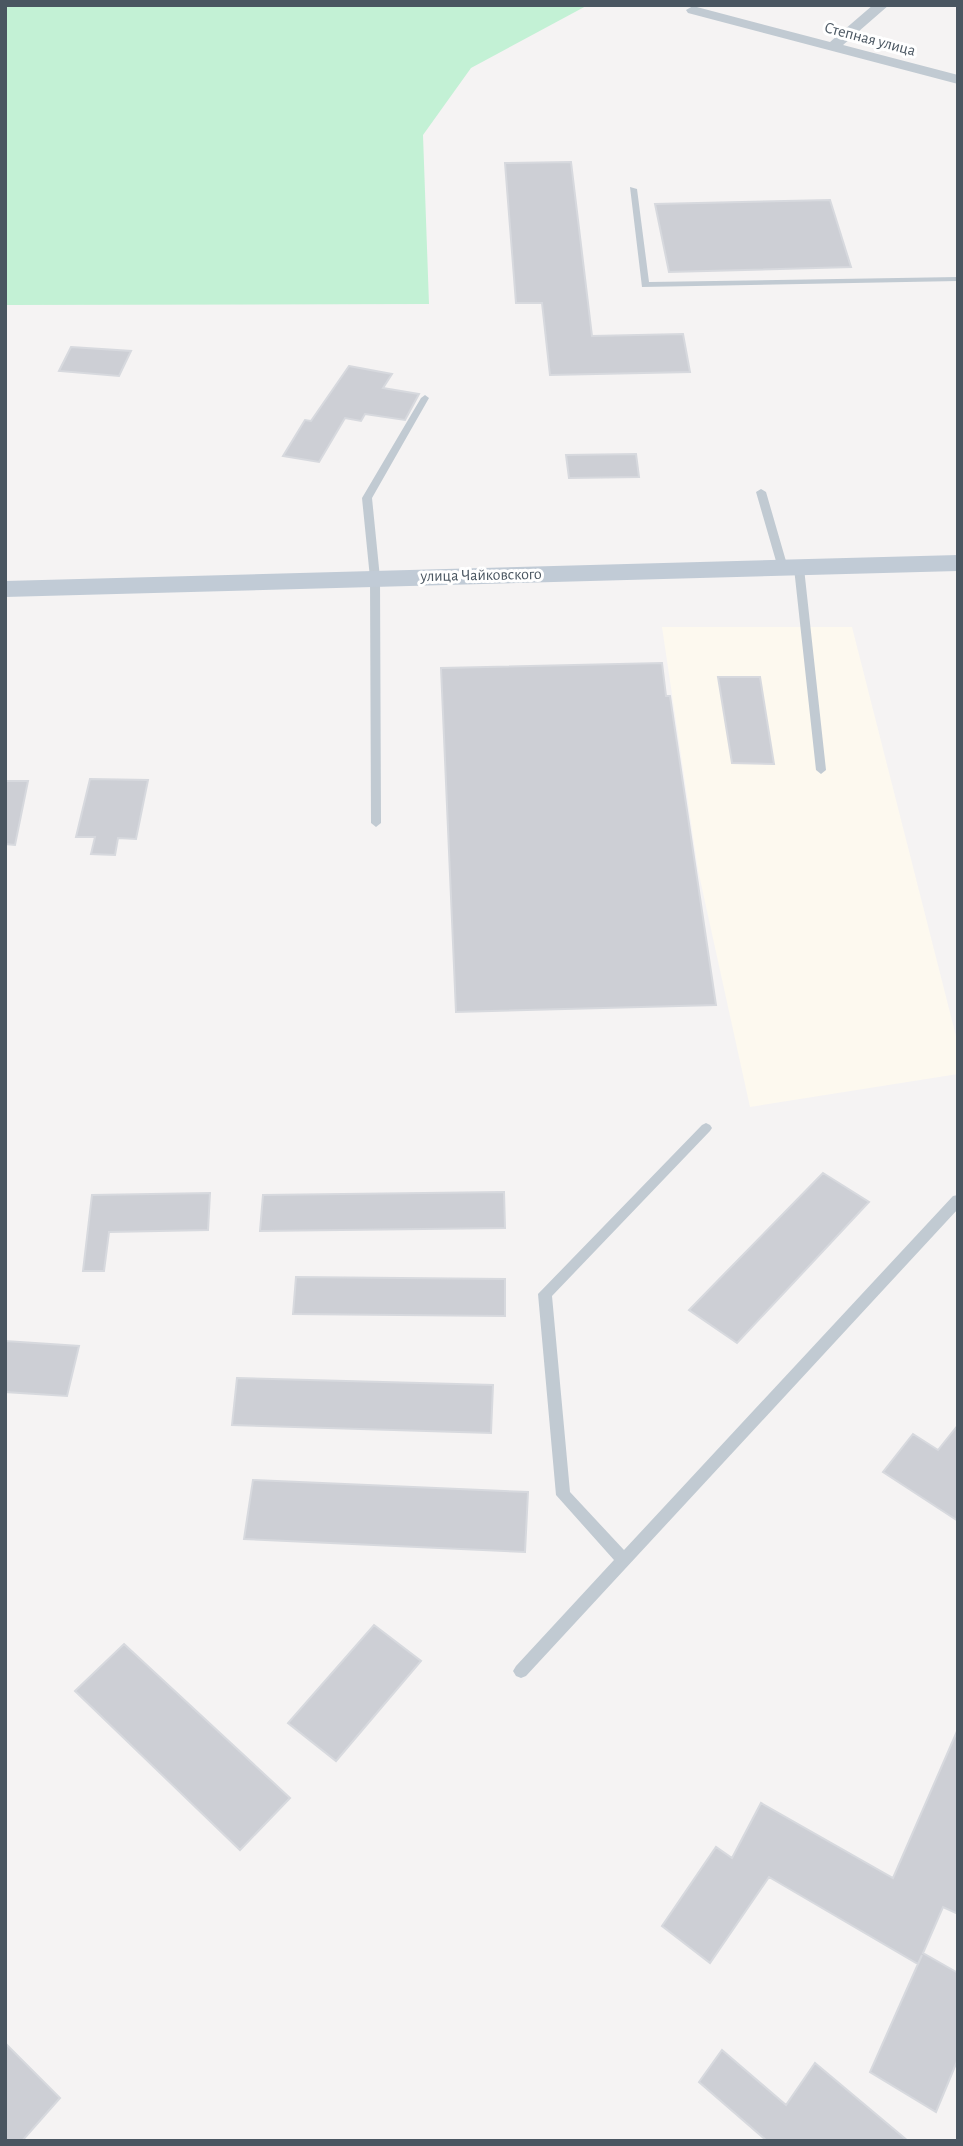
<svg xmlns="http://www.w3.org/2000/svg" width="963" height="2146" font-family="'Alegreya Sans',sans-serif">
<rect width="100%" height="100%" fill="#f5f3f3"/>
<path fill="#fdf9ef" d="M662,627H852L958,1044V1074L750,1107L698,870Z"/>
<path fill="#c3f1d5" d="M5,5H588L471,68L423,135L429,304L5,305Z"/>
<path fill="#cdcfd5" stroke="#d7d9de" stroke-width="2" d="M571,162L592,336L683,334L690,372L550,375L542,303H516L505,163Z
M830,200L851,267L669,272L655,204Z
M71,347L131,351L119,376L59,371Z
M349,366L392,374L383,388L419,394L405,420L365,414L361,421L345,418L319,462L283,456L305,420L311,421Z
M636,454L639,477L569,478L566,455Z
M662,663L666,696H670L716,1005L456,1012L441,668Z
M718,677H760L774,764L732,763Z
M90,779L148,780L136,839L118,838L115,855L91,854L95,837H76Z
M5,781H28L15,845L5,844Z
M823,1173L869,1202L737,1343L689,1310Z
M504,1192L505,1228L260,1231L263,1195Z
M210,1193L208,1230L109,1232L104,1271H83L92,1195Z
M296,1277L505,1279V1316L293,1314Z
M5,1341L79,1346L67,1396L5,1392Z
M237,1378L493,1385L491,1433L232,1425Z
M958,1425V1521L883,1472L913,1434L938,1450Z
M253,1480L528,1492L525,1552L244,1539Z
M374,1625L421,1661L336,1761L288,1723Z
M124,1644L290,1798L240,1850L75,1691Z
M958,1729V1914L943,1907L923,1953L958,1973V2059L936,2112L870,2072L922,1955L918,1964L769,1877L710,1963L662,1926L716,1847L732,1858L761,1803L893,1878Z
M5,2043L60,2098L22,2141H5Z
M722,2050L786,2105L815,2063L908,2141H767L699,2082Z"/>
<g fill="none" stroke-linecap="round" stroke-linejoin="round">
<path fill="#c1cad2" fill-rule="evenodd" d="M630,187L637,189L649,282L958,277V281L642,287Z
M425,395L429,398L372,498L380,578L381,823L376,827L371,823L370,578L362,498L421,398Z
M761,489L766,492L788,568L786,570L783,571L778,568L756,492Z
M799,565L804,568L826,770L821,774L816,770L794,568Z
M706,1123L710,1125L712,1128L710,1131L552,1296L570,1492L624,1550L953,1196L958,1195V1209L526,1676L521,1678L516,1676L513,1671L516,1666L614,1560L556,1495L538,1294L702,1125Z"/>
<path fill="#c1cad2" fill-rule="evenodd" d="M873,5H889L843,45L958,75V84L688,13L686,10L693,6L830,42Z"/>
<path fill="#c1cbd6" fill-rule="evenodd" d="M958,555V571L5,597V581Z"/>
</g>
<g text-anchor="middle" dominant-baseline="central" stroke-width="6" stroke-linejoin="round" paint-order="stroke">
<g font-size="16" fill="#4a5661" stroke="#fff">
<text transform="translate(870 39) rotate(15)">Степная улица</text>
<text transform="translate(481 575) rotate(-1)">улица Чайковского</text>
</g>
</g>
<rect width="963" height="2146" fill="none" stroke="#4a5661" stroke-width="14"/>
</svg>
